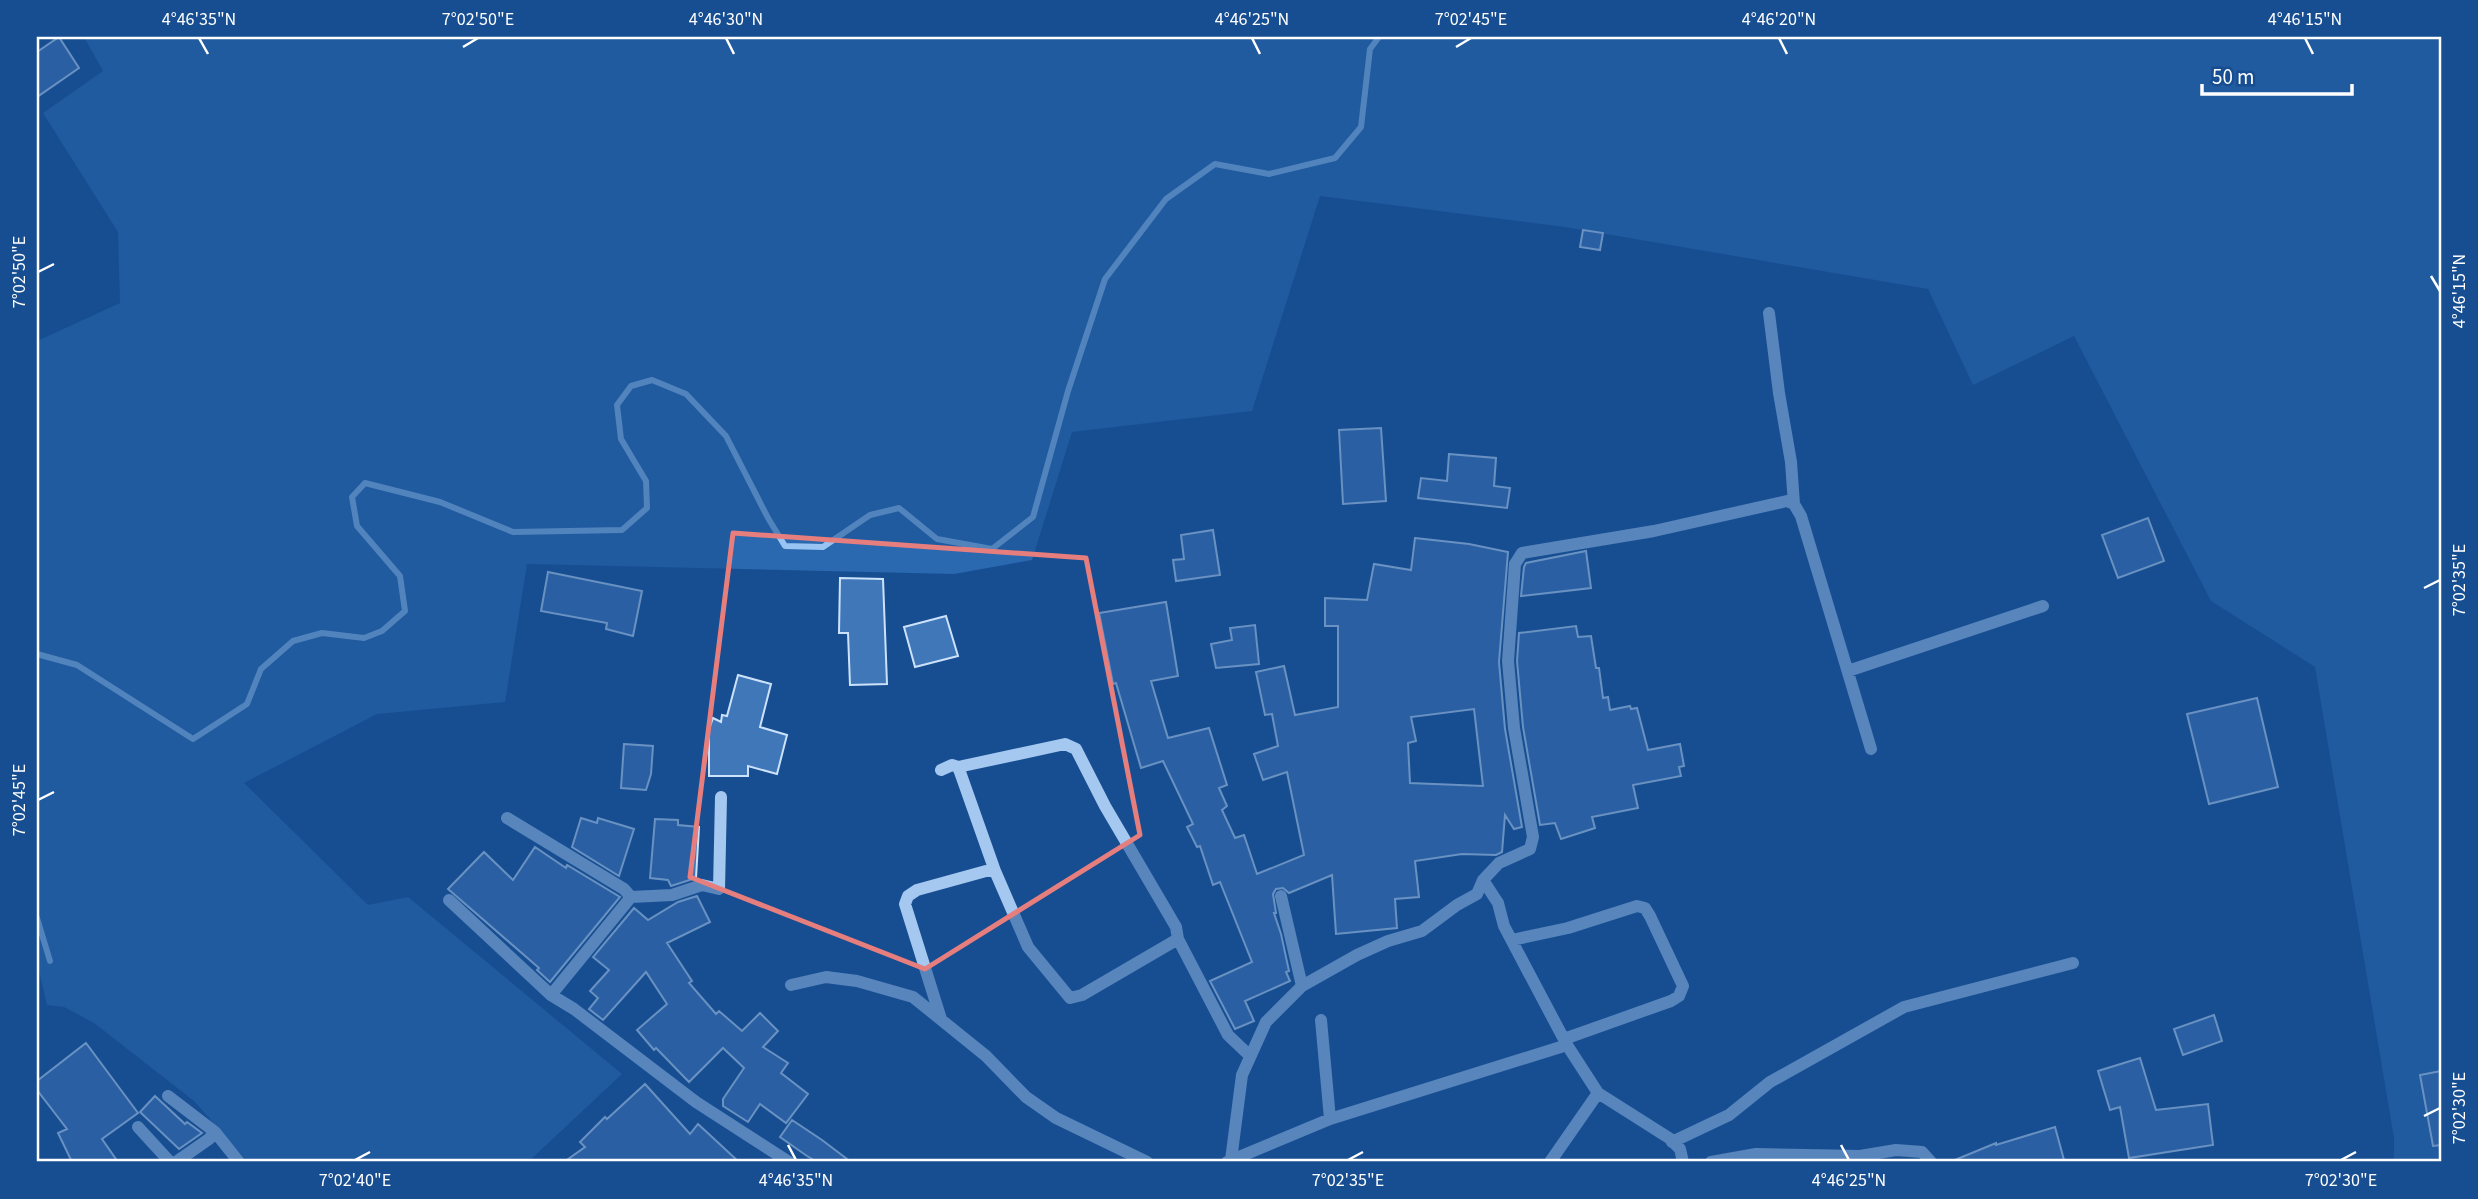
<svg xmlns="http://www.w3.org/2000/svg" width="2478" height="1199" font-family="'Source Sans 3',sans-serif">
<rect width="100%" height="100%" fill="#174e91"/>
<path fill="#2a68af" d="M84,37H1378L1375,43L1380,37H2441V1162H2394V1138L2315,667L2211,601L2074,336L1973,385L1928,289L1565,227L1320,196L1252,411L1072,432L1032,560L954,574L527,564L505,702L377,714L244,783L368,905L408,897L622,1074L528,1162H248L194,1101L94,1023L64,1007L47,1005L37,962V341L120,303L118,232L43,113L103,71Z"/>
<g fill="none" stroke-linecap="round" stroke-linejoin="round">
<path stroke="#98c3f2" stroke-width="6" d="M37,654L77,665L193,739L247,704L261,669L293,641L322,633L364,638L382,631L405,611L400,576L357,526L352,497L365,483L440,502L513,532L622,530L647,508L646,481L621,439L617,405L631,386L652,380L686,394L726,436L768,518L785,546L823,547L870,515L899,508L937,539L992,549L1033,517L1068,391L1105,279L1166,199L1215,164L1269,174L1335,158L1361,127L1370,49L1379,37
M37,918L50,961"/>
</g>
<path fill="#4077b9" stroke="#cce2fb" stroke-width="2" fill-rule="evenodd" d="M59,37L79,68L37,97V52Z
M1583,230L1603,233L1600,250L1580,247Z
M1381,428L1386,501L1343,504L1339,430Z
M1449,454L1496,458L1494,486L1510,488L1507,508L1418,498L1421,478L1447,481Z
M2148,518L2164,561L2118,578L2102,535Z
M1213,530L1220,575L1176,581L1173,560L1184,559L1181,535Z
M1415,538L1469,544L1508,552L1499,662L1505,729L1522,827L1514,829L1505,815L1502,852L1496,855L1462,854L1415,861L1419,897L1395,899L1397,928L1336,934L1332,875L1289,893L1283,888L1276,889L1273,894L1276,913H1274L1281,934L1289,971L1286,972L1290,981L1245,1001L1254,1021L1235,1029L1210,981L1252,962L1220,882L1213,885L1200,846L1197,847L1187,827L1193,824L1163,761L1141,768L1116,683L1113,684L1099,613L1166,602L1178,676L1151,681L1168,738L1209,728L1227,785L1219,788L1227,806L1222,810L1235,838L1244,835L1257,874L1304,855L1287,772L1263,780L1254,754L1278,746L1272,714L1265,715L1256,672L1284,666L1295,715L1338,707V626H1325V598L1367,600L1374,564L1411,570ZM1474,709L1483,786L1410,783L1408,743L1416,741L1411,717Z
M1586,551L1591,588L1521,596L1524,567L1526,563Z
M548,572L642,591L633,636L606,629L607,623L541,611Z
M840,578L883,579L887,684L850,685L848,633H839Z
M946,616L958,656L915,667L904,627Z
M1255,625L1259,664L1216,668L1211,644L1232,640L1230,628Z
M1576,626L1578,637L1591,636L1596,668H1599L1603,698L1608,697L1610,710L1630,706L1631,709L1637,708L1648,750L1680,744L1684,766L1679,767L1681,776L1633,785L1638,808L1592,817L1595,828L1561,839L1555,823L1540,825L1523,727L1517,661L1519,633Z
M738,675L771,684L760,727L787,735L777,774L748,766V776H709V729L713,718L721,722L722,715L727,716Z
M2257,698L2278,787L2209,804L2187,714Z
M624,744L653,746L651,774L646,790L621,788Z
M581,818L597,823L598,818L634,829L619,876L572,847Z
M655,819L678,820V825L699,827L696,878L671,886L668,880L650,878Z
M535,847L566,868L567,865L620,897L550,982L537,970L539,968L448,889L484,852L513,880Z
M697,896L710,922L667,943L692,981L689,983L716,1014L719,1011L742,1031L760,1013L778,1031L763,1047L788,1063L781,1073L808,1094L786,1123L760,1104L748,1122L723,1106V1099L744,1068L723,1048L689,1082L656,1048L654,1050L637,1030L667,1004L646,972L603,1020L589,1009L598,998L590,991L609,970L593,957L634,908L648,920L678,902Z
M2214,1015L2222,1041L2183,1055L2174,1029Z
M86,1043L138,1113L102,1139L118,1162H72L58,1133L67,1129L37,1090V1081Z
M2140,1058L2156,1110L2208,1104L2213,1145L2129,1158L2120,1107L2110,1110L2098,1071Z
M2441,1071V1145L2433,1146L2420,1075Z
M645,1084L690,1134L698,1124L739,1162H564L585,1147L580,1142L605,1117L607,1119Z
M155,1096L185,1124L187,1122L202,1133L179,1149L140,1112Z
M792,1120L822,1140L851,1162H817L807,1156L780,1137Z
M2055,1127L2064,1160L2054,1162H1950L1996,1143V1145Z"/>
<g fill="none" stroke-linecap="round" stroke-linejoin="round">
<path stroke="#a5c8f0" stroke-width="12" d="M1769,313L1779,393L1791,462L1794,504
M1848,671L2043,606
M958,767L1065,744L1076,749L1105,806L1176,927L1178,939L1228,1035L1249,1055
M941,770L952,765L958,767L960,772L995,871
M507,818L624,889L631,897L551,995
M1483,880L1498,903L1504,926L1567,1045L1598,1093L1669,1138L1680,1149L1683,1162
M1281,896L1302,986
M631,897L672,895L702,885L719,889L721,797
M449,900L551,995L574,1009L696,1102L789,1162
M1512,940L1568,928L1637,906L1645,908L1650,916L1683,986L1679,996L1671,1001L1564,1039
M791,985L826,977L857,981L913,997L986,1056L1026,1097L1056,1118L1147,1162
M941,1019L905,904L908,896L917,890L986,871H995L1028,947L1070,998L1082,995L1178,939
M1321,1020L1330,1119
M168,1096L215,1132L239,1162
M138,1127L170,1162
M1672,1142L1729,1115L1770,1082L1904,1007L2073,963
M1231,1160L1242,1075L1266,1022L1302,986L1357,955L1388,941L1422,931L1457,905L1477,894L1483,880L1499,863L1530,849L1533,837L1514,728L1508,661L1515,564L1522,553L1654,531L1787,501L1794,504L1801,516L1871,749
M176,1162L209,1139L215,1132
M1227,1162L1330,1119L1567,1045
M1550,1162L1598,1093
M1711,1162L1756,1154L1860,1156L1896,1150L1922,1152L1931,1162"/>
</g>
<path d="M0 0H2478V1199H0ZM733,533L1086,558L1140,835L925,969L690,877Z" fill="#174e91" fill-opacity=".55" fill-rule="evenodd"/>
<path fill="none" stroke="#e67e7e" stroke-width="5" stroke-linejoin="round" d="M733,533L1086,558L1140,835L925,969L690,877Z"/>
<path fill="none" stroke="#fff" stroke-width="2.5" d="M199,38L208,54M726,38L734,54M1252,38L1260,54M1779,38L1787,54M2305,38L2313,54M463,47L478,38M1456,47L1471,38M38,272L54,264M2431,276L2440,291M2424,588L2440,580M38,800L54,792M2424,1116L2440,1108M788,1145L796,1160M1841,1145L1849,1160M355,1160L370,1152M1348,1160L1363,1152M2341,1160L2356,1152"/>
<rect width="2478" height="1199" fill="none" stroke="#174e91" stroke-width="77"/>
<path d="M2202 84v10h150v-10" fill="none" stroke="#ffffff" stroke-width="3.5"/>
<text x="2212" y="84" font-size="21" fill="#ffffff" stroke="#174e91" stroke-width="5" paint-order="stroke">50 m</text>
<rect x="38" y="38" width="2402" height="1122" fill="none" stroke="#fff" stroke-width="2.5"/>
<g font-size="18" text-anchor="middle" fill="#fff">
<text x="199" y="25">4°46'35"N</text>
<text x="478" y="25">7°02'50"E</text>
<text x="726" y="25">4°46'30"N</text>
<text x="1252" y="25">4°46'25"N</text>
<text x="1471" y="25">7°02'45"E</text>
<text x="1779" y="25">4°46'20"N</text>
<text x="2305" y="25">4°46'15"N</text>
<text transform="translate(19 272) rotate(-90)" y="6">7°02'50"E</text>
<text transform="translate(2459 291) rotate(-90)" y="6">4°46'15"N</text>
<text transform="translate(2459 580) rotate(-90)" y="6">7°02'35"E</text>
<text transform="translate(19 800) rotate(-90)" y="6">7°02'45"E</text>
<text transform="translate(2459 1108) rotate(-90)" y="6">7°02'30"E</text>
<text x="355" y="1186">7°02'40"E</text>
<text x="796" y="1186">4°46'35"N</text>
<text x="1348" y="1186">7°02'35"E</text>
<text x="1849" y="1186">4°46'25"N</text>
<text x="2341" y="1186">7°02'30"E</text>
</g>
</svg>
